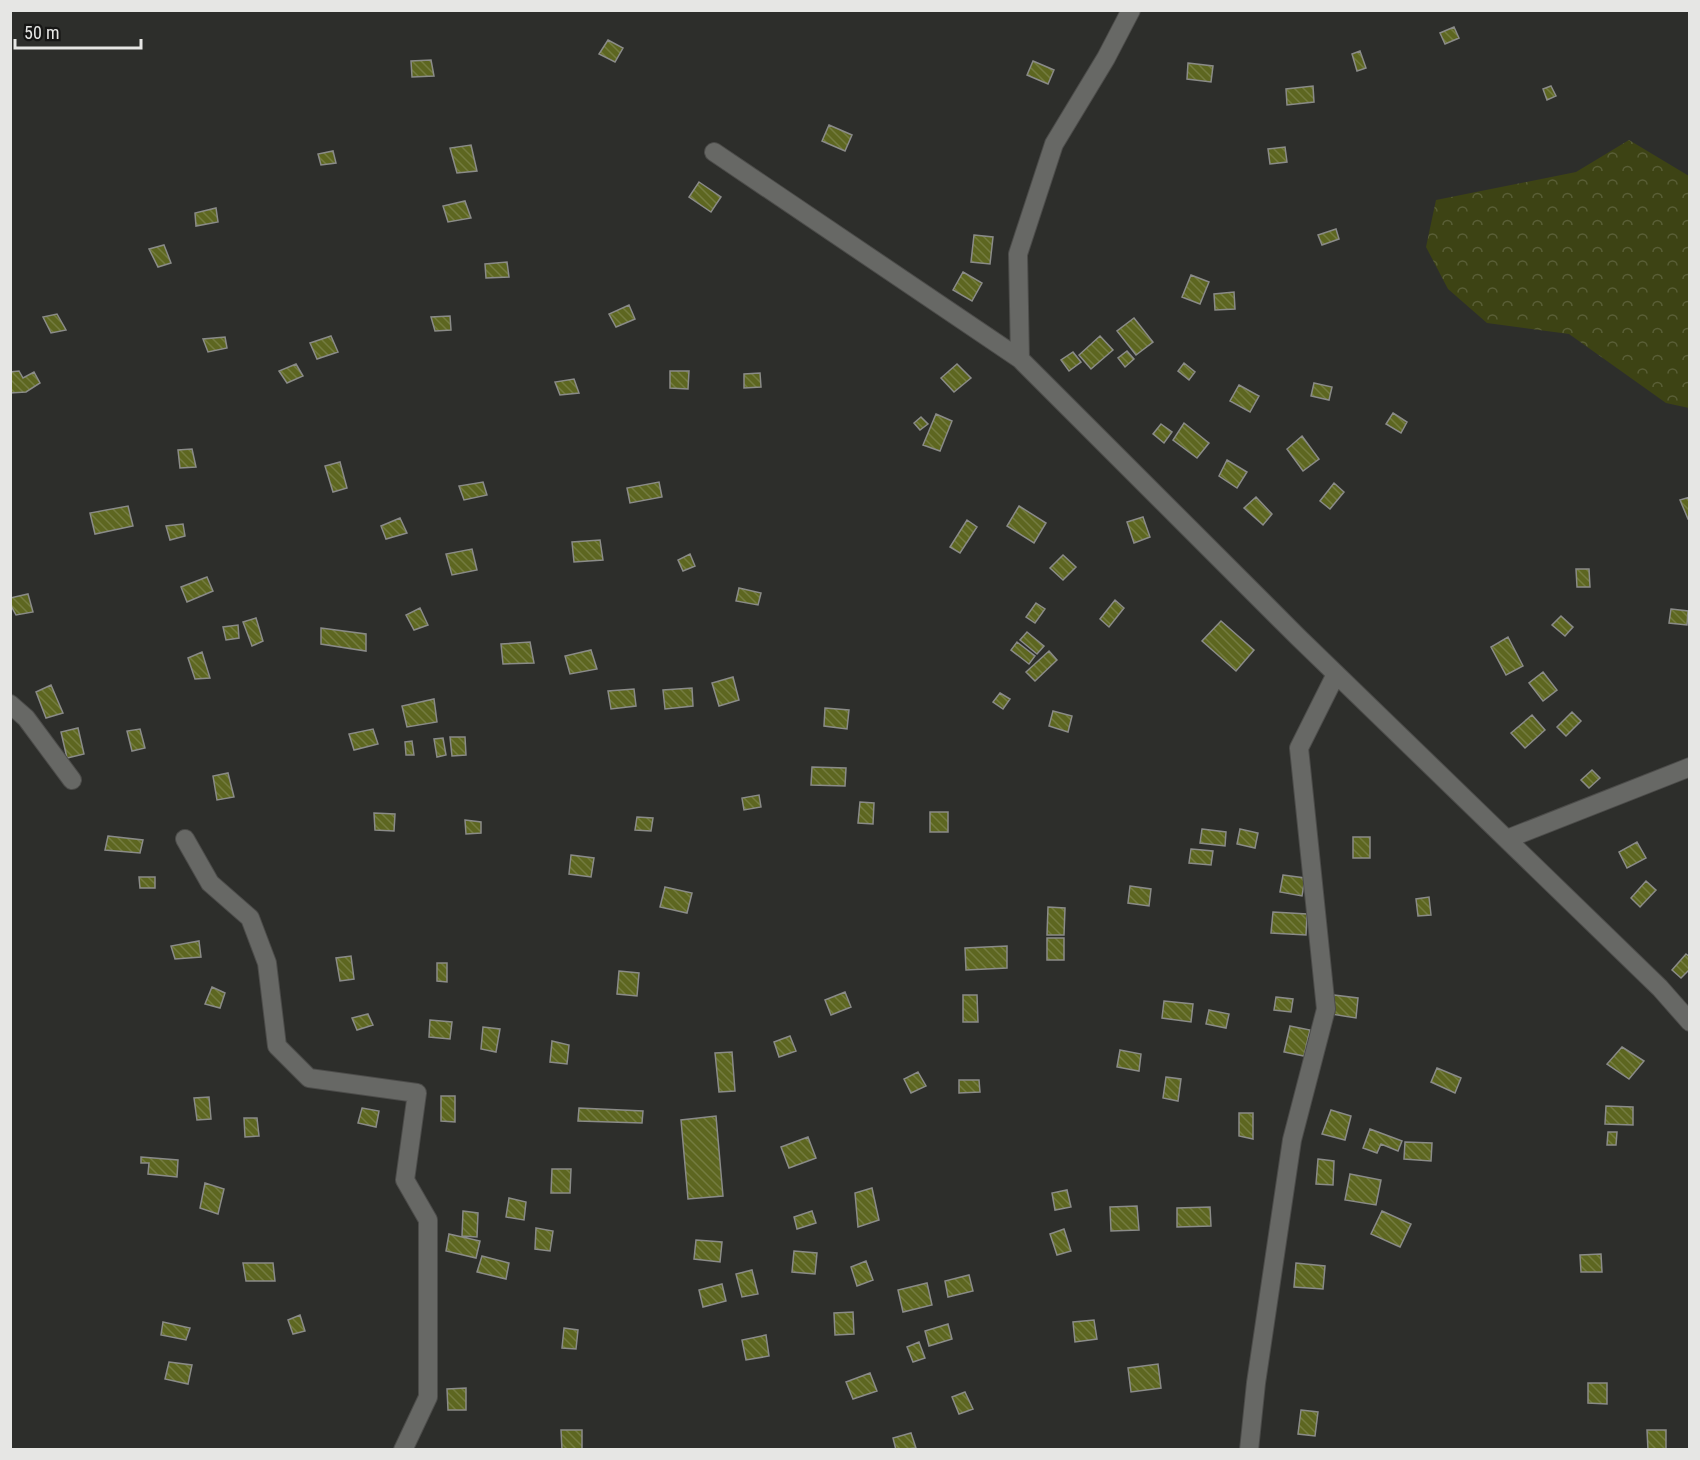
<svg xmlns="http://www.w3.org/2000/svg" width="1700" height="1460" font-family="'Roboto Condensed',sans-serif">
<defs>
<pattern id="forest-crowns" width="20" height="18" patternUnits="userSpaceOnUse" patternTransform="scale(1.5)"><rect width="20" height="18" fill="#3d4314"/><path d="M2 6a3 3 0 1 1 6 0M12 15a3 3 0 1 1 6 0" fill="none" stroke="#595e36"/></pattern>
<pattern id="building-back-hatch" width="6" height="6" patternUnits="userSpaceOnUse" patternTransform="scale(1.5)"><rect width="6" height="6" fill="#5d6620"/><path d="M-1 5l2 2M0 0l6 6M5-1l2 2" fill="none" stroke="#747c40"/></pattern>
</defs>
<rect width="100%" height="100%" fill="#2d2e2b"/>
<path fill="url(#forest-crowns)" d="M1629,140L1689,176V408L1666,403L1569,334L1487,323L1448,289L1426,247L1436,200L1576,172Z"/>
<path fill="url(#building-back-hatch)" stroke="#8a8b88" stroke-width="1.5" d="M1454,27L1459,38L1445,44L1440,33Z
M608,40L623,48L615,62L599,54Z
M1360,51L1366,68L1357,71L1352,54Z
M431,60L434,76L412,77L411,61Z
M1033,61L1054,70L1048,84L1027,75Z
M1188,63L1213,66L1211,82L1187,79Z
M1313,86L1314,102L1287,105L1286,89Z
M1551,86L1556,96L1547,100L1543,89Z
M829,125L852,135L845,151L822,141Z
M471,145L477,171L457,173L450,148Z
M1285,147L1287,162L1270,164L1268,149Z
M333,151L336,163L321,165L318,154Z
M699,182L721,197L711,212L689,197Z
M465,201L471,218L448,222L443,206Z
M216,208L218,222L196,226L195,213Z
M1336,229L1339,239L1322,245L1318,235Z
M974,235L993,237L990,264L971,262Z
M164,245L171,263L158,267L149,249Z
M507,262L509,277L486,278L485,264Z
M963,272L982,283L972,301L953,290Z
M1191,275L1209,282L1200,304L1182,297Z
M1234,292L1235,309L1215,310L1214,294Z
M629,305L635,319L616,327L609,314Z
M57,314L66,330L51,333L43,317Z
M450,316L451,330L435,331L431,317Z
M1134,318L1153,342L1136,355L1117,331Z
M331,336L338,352L317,359L310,343Z
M1100,336L1113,350L1091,369L1079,355Z
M225,337L227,348L208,352L203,339Z
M1127,351L1134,359L1125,367L1118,358Z
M1073,352L1081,362L1069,371L1061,360Z
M1184,363L1195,372L1189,380L1178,371Z
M296,364L303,376L287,383L279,371Z
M957,364L971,378L954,392L941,378Z
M19,371L23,378L34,372L40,383L26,392L10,393V372Z
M670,371H689L688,389L670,388Z
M760,373L761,387L744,388V374Z
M574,379L579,393L560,395L555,382Z
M1314,383L1332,387L1329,400L1311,396Z
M1239,385L1259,396L1250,412L1230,401Z
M1393,413L1407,422L1401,433L1386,424Z
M936,414L952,421L940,451L923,445Z
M921,417L928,424L920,430L914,423Z
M1184,423L1209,443L1197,458L1173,440Z
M1161,424L1172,432L1164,443L1153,434Z
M1302,436L1319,459L1303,471L1287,449Z
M192,449L196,467L180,468L178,450Z
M1227,460L1247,472L1237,488L1219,476Z
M340,462L347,488L333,492L325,466Z
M483,482L487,495L464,500L459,486Z
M659,482L662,497L630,503L627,488Z
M1334,483L1344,492L1330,509L1320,501Z
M1256,497L1272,514L1263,525L1244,508Z
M1690,497V518L1688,519L1680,500Z
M128,506L133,526L95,534L90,513Z
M1019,506L1046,523L1034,543L1007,526Z
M1143,517L1150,537L1134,543L1127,522Z
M400,518L407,533L386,539L381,526Z
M967,520L977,527L960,553L950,547Z
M183,524L185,536L170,540L166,526Z
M600,540L603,560L574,562L572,542Z
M472,549L477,570L452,575L446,554Z
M690,554L695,566L683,571L678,560Z
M1063,555L1076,567L1063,580L1050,568Z
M1576,569H1589L1590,587H1577Z
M207,577L213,591L187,602L181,587Z
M739,588L761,593L758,605L736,601Z
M28,594L33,612L16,615L10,604V598Z
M1115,600L1124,608L1109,627L1100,619Z
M1036,603L1045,609L1035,623L1026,617Z
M420,608L428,625L414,630L406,615Z
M1671,609L1688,611L1687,625L1669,623Z
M1561,616L1573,627L1565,636L1552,625Z
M256,618L263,641L252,646L243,622Z
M1221,621L1254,650L1236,671L1202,641Z
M238,625L239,638L226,640L223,627Z
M321,628L366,634V651L321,644Z
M1027,632L1044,646L1037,654L1020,640Z
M1508,637L1523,666L1506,675L1491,647Z
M530,642L534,663L503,664L501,644Z
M1017,642L1035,656L1029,664L1011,650Z
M591,650L597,669L570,674L565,656Z
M1049,651L1057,660L1035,681L1026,672Z
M202,652L210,678L195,679L188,658Z
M1543,672L1557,690L1543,701L1529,683Z
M733,677L739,700L719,706L712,683Z
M51,685L63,713L46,718L36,692Z
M692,688L693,706L665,709L663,690Z
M634,689L636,706L611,709L608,691Z
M1000,693L1010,699L1003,709L993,702Z
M434,699L437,722L407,727L402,706Z
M825,708L849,710L847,729L824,726Z
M1053,711L1072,716L1068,732L1049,726Z
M1572,712L1581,721L1566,736L1557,727Z
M1532,715L1545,730L1525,748L1511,733Z
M78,728L84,754L67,758L61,732Z
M140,729L145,748L132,751L127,731Z
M373,729L378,744L354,750L349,734Z
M450,737H465L466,755L452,756Z
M443,738L446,755L437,757L434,739Z
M412,741L414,755H406L405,742Z
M812,767L846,768L845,786L811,785Z
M1592,770L1600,778L1589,788L1581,780Z
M228,773L234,797L217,800L213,776Z
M759,795L761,807L744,810L742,798Z
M860,802L874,803L873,824L858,823Z
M930,812H948V832H930Z
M374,813L395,814L394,831L375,830Z
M637,817L653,818L651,831L635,830Z
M465,820L481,822V833L466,834Z
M1202,829L1226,832L1225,846L1200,843Z
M1240,829L1258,833L1255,848L1237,844Z
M108,836L143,840L140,853L105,850Z
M1353,837H1370V858H1353Z
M1637,842L1646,858L1627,868L1619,852Z
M1191,849L1213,851L1211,865L1189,863Z
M571,855L594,858L591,877L569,874Z
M1283,875L1305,878L1302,896L1280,892Z
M139,877H155V888H140Z
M1646,881L1656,890L1640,907L1631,898Z
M1130,886L1151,889L1149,906L1128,903Z
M665,887L692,893L687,913L660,907Z
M1429,897L1431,915L1418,916L1416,899Z
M1048,907L1065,908L1064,935H1047Z
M1273,912L1307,914L1306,935L1271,933Z
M1047,938H1064V960H1047Z
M199,941L201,957L175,959L171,946Z
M1007,946V968L966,970L965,948Z
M1686,954L1690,957V969L1681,978L1672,970Z
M351,956L354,979L340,981L336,958Z
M437,963H447V982L437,981Z
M619,971L639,973L637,996L617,994Z
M212,987L225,993L220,1008L205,1004Z
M845,992L851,1007L831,1015L825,1000Z
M963,995H977L978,1022H963Z
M1334,995L1358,998L1356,1018L1331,1014Z
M1276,997L1293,999L1291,1012L1274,1010Z
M1164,1001L1193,1004L1191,1022L1162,1018Z
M1209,1010L1229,1014L1226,1028L1206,1024Z
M368,1014L373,1025L357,1030L352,1018Z
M430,1020L452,1022L450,1039L429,1037Z
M1290,1026L1310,1030L1304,1056L1284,1052Z
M483,1027L500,1029L496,1052L481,1049Z
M790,1036L796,1051L779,1057L774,1042Z
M552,1041L569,1045L567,1064L550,1062Z
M1622,1047L1644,1061L1629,1079L1607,1064Z
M1120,1050L1141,1054L1139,1071L1117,1067Z
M732,1052L735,1091L719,1092L715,1053Z
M1437,1068L1461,1078L1455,1093L1431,1082Z
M918,1072L926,1086L911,1093L904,1079Z
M1166,1077L1181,1079L1178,1101L1163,1098Z
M959,1080H979L980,1092L959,1093Z
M441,1096H455V1122L441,1121Z
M209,1097L211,1119L197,1120L194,1098Z
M1606,1106L1633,1107V1125L1605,1124Z
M362,1108L379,1111L376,1127L358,1123Z
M579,1108L643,1111L642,1123L578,1121Z
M1331,1110L1351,1116L1345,1140L1322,1134Z
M1239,1113H1253V1139L1239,1136Z
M716,1116L723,1196L688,1199L681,1120Z
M244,1118H257L259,1136L245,1137Z
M1370,1129L1402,1141L1398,1151L1381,1144L1377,1153L1363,1148Z
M1608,1132H1617L1616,1145H1607Z
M808,1137L816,1158L789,1168L781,1147Z
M1405,1142L1432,1143L1431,1161L1404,1159Z
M141,1157L178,1160L177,1177L148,1174L149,1163H141Z
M1318,1159L1334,1161L1333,1185L1316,1184Z
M552,1169H571L570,1193H551Z
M1350,1174L1381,1180L1376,1205L1345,1200Z
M205,1183L224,1189L218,1214L200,1208Z
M872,1188L879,1220L858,1227L855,1193Z
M1067,1190L1071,1207L1055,1210L1052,1193Z
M509,1198L526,1202L524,1220L506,1217Z
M1137,1206L1139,1230L1111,1231L1110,1207Z
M1210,1207L1211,1226L1177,1227V1208Z
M463,1211L478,1213L477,1237L462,1236Z
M812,1211L816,1223L797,1229L794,1217Z
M1382,1211L1411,1224L1400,1247L1371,1234Z
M536,1228L553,1231L550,1251L535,1249Z
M1064,1229L1071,1251L1057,1255L1050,1234Z
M449,1234L480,1241L476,1258L446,1251Z
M696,1240L722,1242L720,1262L694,1259Z
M794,1251L817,1253L815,1274L792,1272Z
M1601,1254L1602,1272H1581L1580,1255Z
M482,1256L509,1263L506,1279L477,1272Z
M866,1261L873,1280L857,1286L851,1267Z
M243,1263H273L275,1281H246Z
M1296,1263L1325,1266L1323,1289L1294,1287Z
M752,1270L758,1294L742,1297L736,1274Z
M969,1275L973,1291L948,1297L945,1281Z
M927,1283L932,1305L903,1312L898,1290Z
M722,1284L726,1301L703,1307L699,1290Z
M853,1312L854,1334L835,1335L834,1313Z
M300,1315L305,1331L293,1334L288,1320Z
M1094,1320L1097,1339L1075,1342L1073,1322Z
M163,1322L190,1328L186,1340L161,1335Z
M948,1324L952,1339L929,1346L925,1331Z
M564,1328L578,1330L576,1349L562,1348Z
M766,1335L769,1356L746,1360L742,1340Z
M919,1342L925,1358L913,1362L907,1347Z
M169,1362L192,1365L188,1384L165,1379Z
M1158,1364L1161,1388L1131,1392L1128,1368Z
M870,1373L877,1391L853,1399L846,1382Z
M1588,1383H1607V1404L1588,1403Z
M466,1388V1410H448L447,1389Z
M965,1392L973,1409L959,1414L952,1397Z
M1301,1410L1318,1412L1315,1436L1298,1434Z
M561,1430H582V1450H562Z
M1647,1430H1666V1450H1648Z
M911,1433L916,1448L896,1450L893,1438Z"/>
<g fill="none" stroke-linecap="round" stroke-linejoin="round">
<g stroke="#4c4c4a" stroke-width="20">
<path id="minor" d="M714,152L1020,359L1298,637L1660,988L1690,1022
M1020,359L1018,254L1054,144L1106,58L1131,10
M10,704L26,718L72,780
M185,839L210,883L250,918L267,963L277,1046L309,1078L417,1093L405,1180L428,1220V1397L403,1450
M1507,839L1690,767
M1249,1450L1256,1383L1292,1140L1326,1009L1299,748L1336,674"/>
</g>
<use href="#minor" stroke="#676865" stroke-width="18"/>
</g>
<rect width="1700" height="1460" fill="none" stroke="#e6e6e4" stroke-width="24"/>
<path d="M15 39v9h126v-9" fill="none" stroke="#e6e6e4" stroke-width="3"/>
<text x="24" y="39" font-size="18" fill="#e6e6e4" stroke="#161615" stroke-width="4.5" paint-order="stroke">50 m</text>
</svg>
